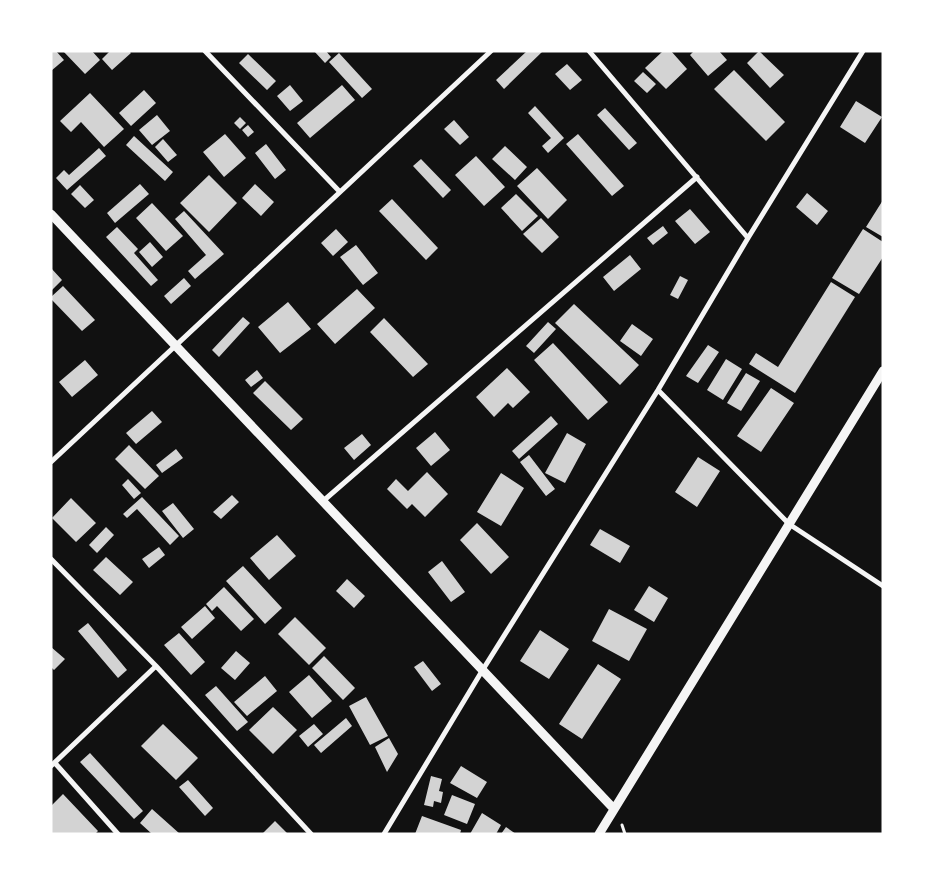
<svg xmlns="http://www.w3.org/2000/svg" width="934" height="885" font-family="'DM Sans',sans-serif">
<rect width="100%" height="100%" fill="#111"/>
<path fill="#d3d3d3" d="M51,51H56L64,60L51,71Z
M63,51H92L100,60L85,74Z
M110,51H129L131,53L112,70L102,59Z
M314,51H326L331,57L325,63Z
M527,51H543L504,89L496,80Z
M663,51H671L687,69L666,89L645,68Z
M694,51H719L727,60L708,76L690,55Z
M759,51L784,75L770,88L747,63Z
M339,53L372,89L362,98L329,62Z
M248,54L276,81L267,90L239,63Z
M567,64L582,80L570,90L555,74Z
M734,70L785,122L766,141L714,89Z
M643,72L656,84L647,93L634,81Z
M290,85L303,101L290,111L277,96Z
M342,85L355,100L310,138L297,123Z
M144,90L156,103L131,126L119,113Z
M90,93L124,129L104,147L81,122L71,132L60,121Z
M856,101L882,117L865,143L840,127Z
M535,106L564,138L548,153L542,146L551,138L528,113Z
M605,108L637,143L629,150L597,115Z
M157,115L170,131L152,145L139,130Z
M240,117L246,123L240,129L234,123Z
M454,120L469,137L460,145L444,129Z
M248,125L254,132L248,137L242,130Z
M225,134L246,158L224,177L203,152Z
M578,134L624,186L612,196L566,144Z
M134,136L173,172L165,181L126,145Z
M163,139L177,155L168,162L155,147Z
M266,144L286,170L275,179L255,153Z
M505,146L527,167L515,180L492,159Z
M99,148L106,156L67,190L56,178L64,170L69,175Z
M476,156L505,187L484,206L455,175Z
M421,159L451,190L443,198L413,166Z
M537,168L567,200L548,219L517,186Z
M209,175L237,203L209,232L180,203Z
M140,184L149,194L115,223L107,213Z
M255,184L274,202L261,216L242,198Z
M80,185L94,200L85,208L71,194Z
M807,193L828,211L817,225L796,207Z
M516,194L538,216L522,231L501,208Z
M392,199L438,248L426,260L379,211Z
M883,200V237L866,227Z
M152,203L183,236L166,251L136,218Z
M690,209L710,232L695,244L675,221Z
M184,211L224,254L195,279L188,271L206,255L175,219Z
M541,218L559,237L542,253L523,234Z
M663,226L668,233L653,245L647,238Z
M117,227L138,249L134,253L158,280L151,286L106,237Z
M336,229L348,242L333,256L321,243Z
M863,229L883,242V257L859,294L832,278Z
M150,242L163,257L152,267L139,252Z
M356,245L378,273L363,285L340,257Z
M630,255L641,269L614,291L603,277Z
M51,268L62,280L51,291Z
M680,276L688,280L678,299L670,295Z
M184,278L191,286L171,304L164,296Z
M831,282L855,297L795,393L749,364L756,353L778,367Z
M63,286L95,320L82,331L51,299V297Z
M357,289L375,308L335,344L317,324Z
M288,302L311,329L280,353L258,327Z
M574,304L639,365L620,385L555,323Z
M243,317L250,323L219,357L212,350Z
M384,318L428,364L413,377L370,332Z
M548,322L556,329L534,353L526,346Z
M632,324L653,339L641,356L620,341Z
M553,343L608,402L588,420L534,360Z
M708,345L719,352L698,383L686,376Z
M726,359L742,369L723,400L707,390Z
M85,360L98,375L72,397L59,382Z
M507,368L530,392L513,408L508,403L494,417L476,397Z
M257,370L263,378L251,387L245,380Z
M746,373L760,381L741,411L727,403Z
M265,381L303,419L291,430L253,393Z
M771,388L794,403L761,452L737,436Z
M152,411L162,422L136,444L126,433Z
M551,416L558,424L519,459L512,451Z
M435,432L450,450L431,466L416,448Z
M567,433L586,444L565,483L545,473Z
M362,434L371,445L354,460L344,448Z
M129,445L159,476L145,489L115,459Z
M176,449L183,458L162,473L156,465Z
M529,455L555,489L546,496L520,462Z
M698,457L720,471L697,507L675,492Z
M427,472L448,494L425,517L412,504L407,509L387,489L396,479L408,491Z
M501,473L524,488L501,526L477,512Z
M128,479L141,493L134,499L122,485Z
M232,495L239,502L221,519L213,512Z
M142,497L179,536L170,545L137,509L127,518L123,514Z
M71,498L96,523L76,542L52,518Z
M173,503L194,529L183,538L162,511Z
M477,523L509,557L491,574L460,540Z
M106,527L114,535L97,553L89,545Z
M600,529L630,546L620,563L590,545Z
M277,535L296,556L269,580L250,558Z
M159,547L165,555L149,568L142,559Z
M106,557L133,582L120,595L93,570Z
M442,561L465,592L451,602L428,572Z
M243,566L282,608L265,624L226,581Z
M347,579L365,596L354,608L336,591Z
M649,586L668,598L654,622L634,610Z
M224,587L254,619L241,631L217,606L212,611L206,604Z
M205,606L215,618L192,639L181,627Z
M609,609L647,629L629,661L592,641Z
M295,617L326,648L309,665L278,634Z
M88,623L127,670L118,678L78,631Z
M540,630L569,649L549,679L520,661Z
M179,633L205,662L191,675L164,645Z
M51,647L65,659L54,670L51,667Z
M236,651L250,663L235,680L221,668Z
M324,656L355,688L343,700L312,668Z
M423,661L441,684L432,691L414,667Z
M598,664L621,679L582,739L559,724Z
M309,675L332,701L312,718L289,692Z
M265,676L277,691L247,716L234,702Z
M216,686L248,722L237,731L205,695Z
M366,697L388,736L370,745L349,706Z
M273,707L297,730L273,754L249,730Z
M346,718L352,726L321,753L314,745Z
M163,724L198,758L176,780L141,746Z
M314,724L323,734L308,747L299,736Z
M389,738L398,754L387,772L375,747Z
M90,753L143,811L134,819L80,762Z
M461,766L487,782L477,798L450,783Z
M431,776L442,779L439,791L443,792L441,803L434,801L433,807L424,805Z
M188,780L213,808L205,816L179,787Z
M63,794L98,831L95,834H51V806Z
M452,795L475,804L467,824L444,815Z
M152,809L180,834H152L140,823Z
M482,813L501,825L496,834H470Z
M422,816L461,830L460,834H415Z
M275,821L288,834H262Z
M506,827L516,834H501Z"/>
<g fill="none" stroke-linecap="round" stroke-linejoin="round">
<path stroke="#f5f5f5" stroke-width="3" d="M622,825L625,834"/>
<path stroke="#f5f5f5" stroke-width="5" d="M205,51L340,192
M589,51L748,238
M658,390L789,524L883,586
M51,462L491,51
M322,502L697,177
M51,559L156,666L311,834
M55,763L118,834
M51,766L156,666
M384,834L482,671L658,390L748,238L863,51"/>
<path stroke="#f5f5f5" stroke-width="9" d="M51,214L614,809
M599,834L883,371"/>
</g>
<rect width="934" height="885" fill="none" stroke="#ffffff" stroke-width="105"/>
</svg>
